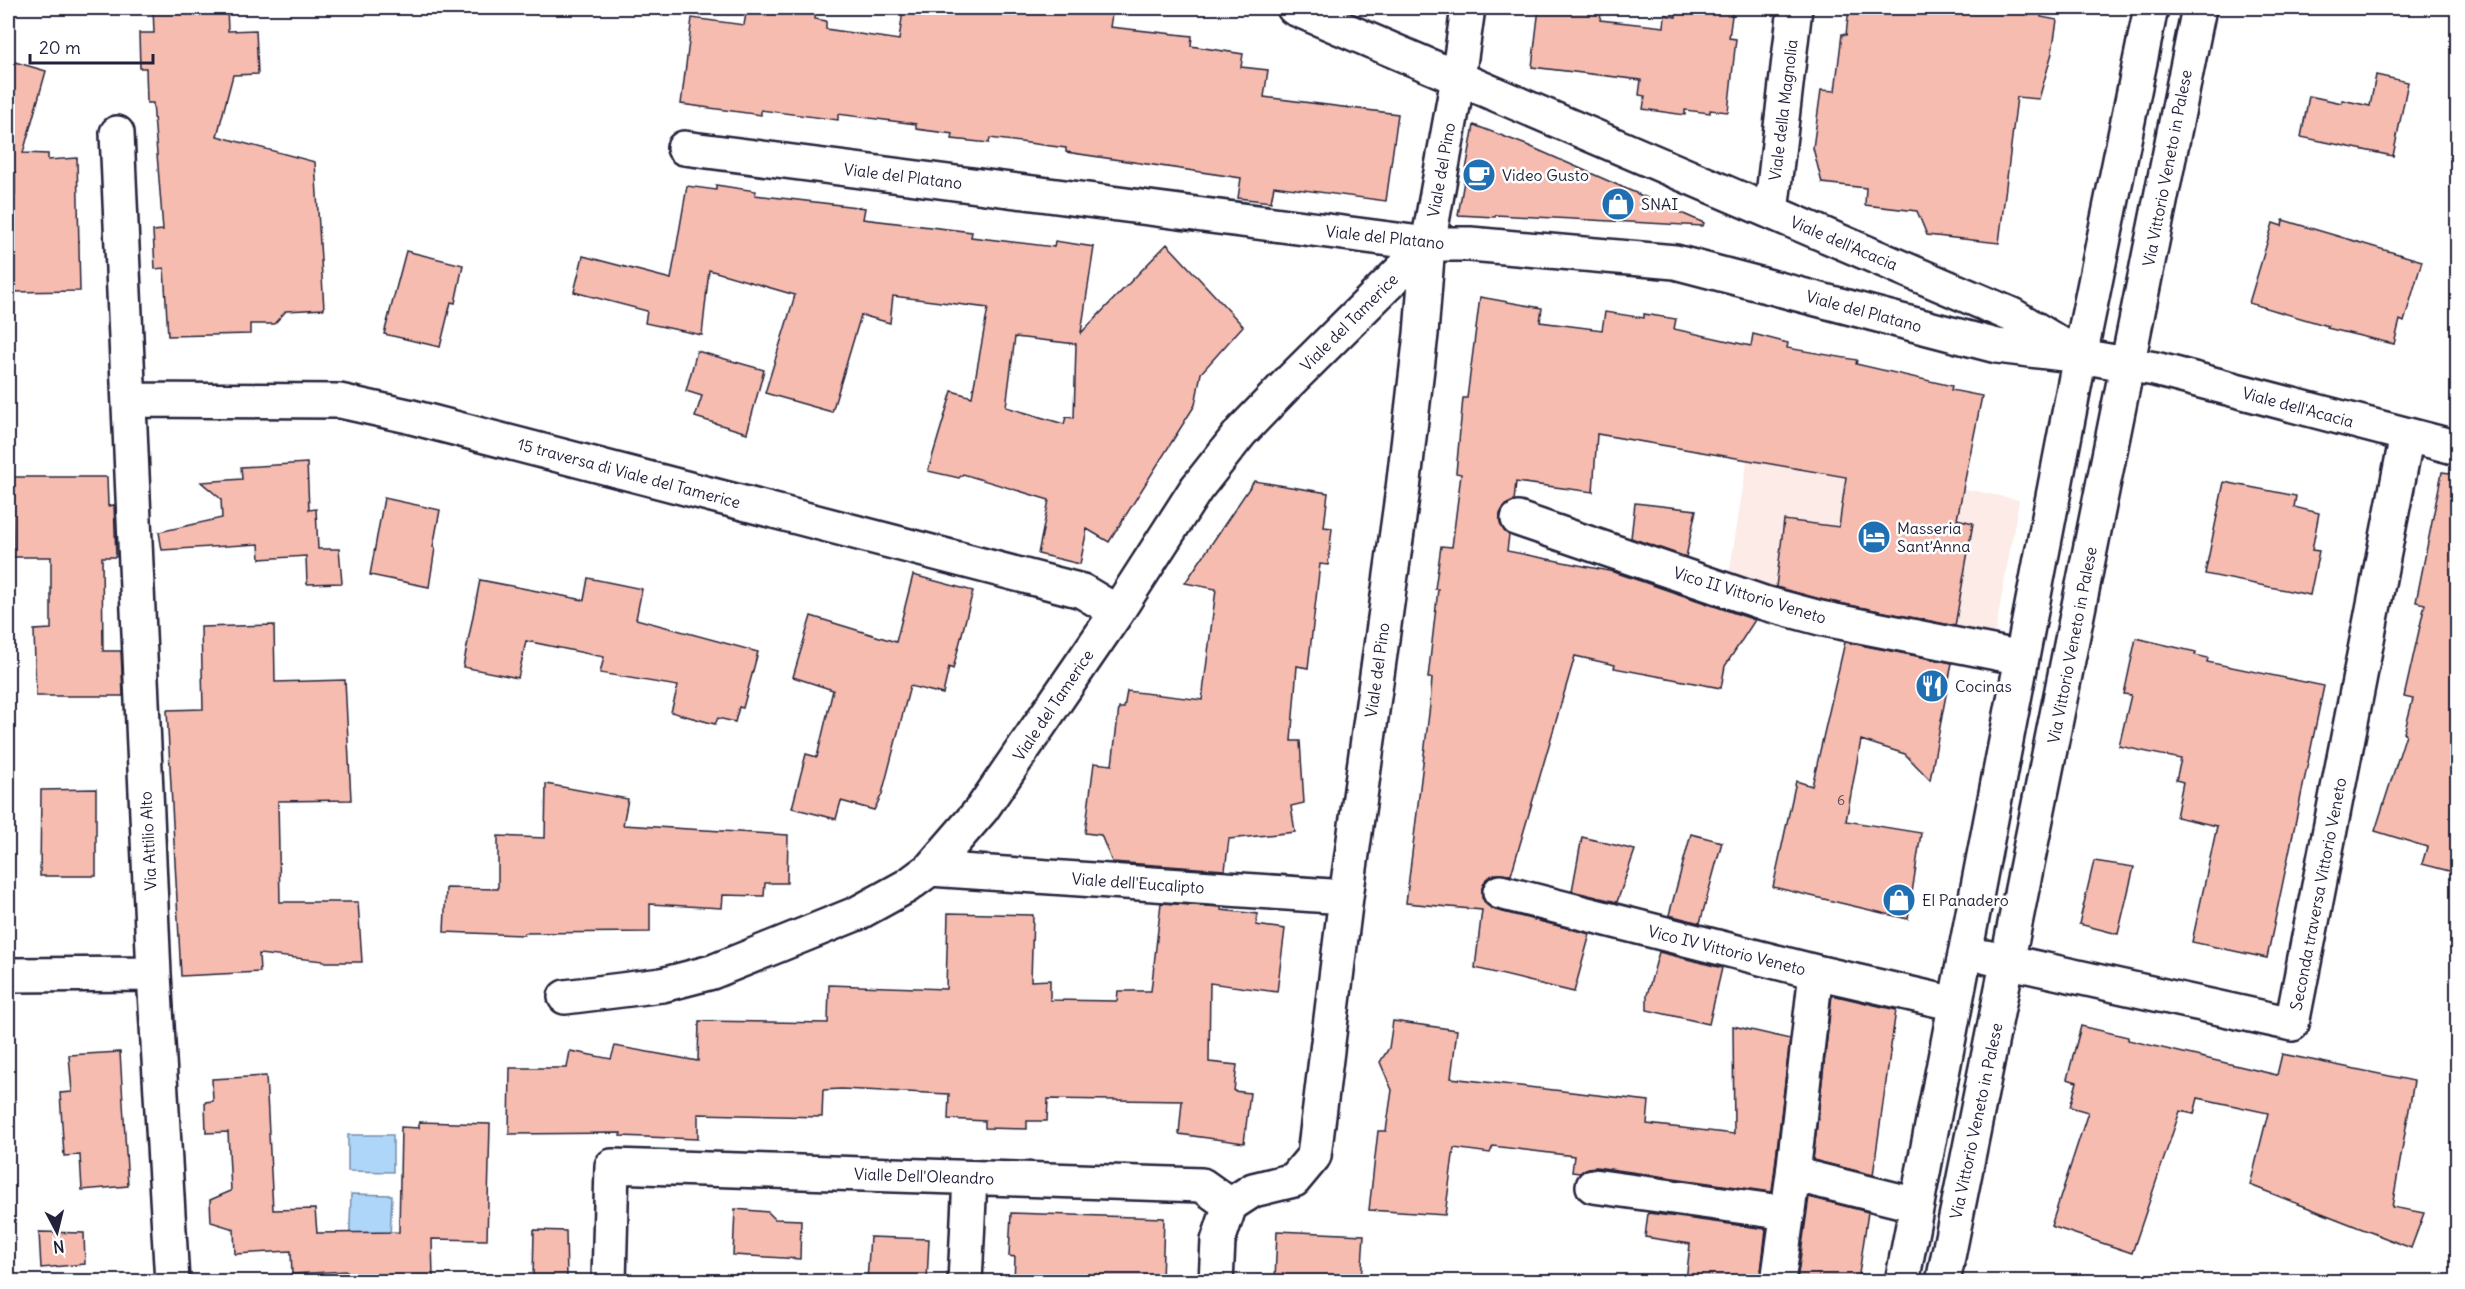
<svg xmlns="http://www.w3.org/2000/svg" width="2465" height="1289" font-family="Delius,sans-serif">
<rect width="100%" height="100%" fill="#fff"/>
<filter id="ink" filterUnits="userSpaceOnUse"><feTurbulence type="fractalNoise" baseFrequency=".0167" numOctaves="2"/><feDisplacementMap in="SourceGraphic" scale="12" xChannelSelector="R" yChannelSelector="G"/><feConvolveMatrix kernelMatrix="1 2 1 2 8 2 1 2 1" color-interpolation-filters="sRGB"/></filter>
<g filter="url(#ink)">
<path fill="#fcebe7" d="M1750,444L2019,500L1994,639L1832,606L1729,575Z"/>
<path fill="#aed6f8" stroke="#768eac" stroke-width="1.5" d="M348,1135H393V1172L348,1171Z
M351,1194L392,1195L389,1257L349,1256Z"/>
<path fill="#f6bcb0" stroke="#22223b" stroke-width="1.5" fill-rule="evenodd" d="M153,8H227L228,31L256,30L258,74L233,75L217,136L315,162L324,309L286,311L274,324H250V334L168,336L164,268L155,269L153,231L163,230L153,103H147L146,68H140L139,33H154Z
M747,8H816L815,19L826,21V29L899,40L903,10L926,14L927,8H1113L1110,27L1192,36L1191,46L1243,54L1241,67L1268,70L1264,97L1398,114L1386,201L1274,186L1271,202L1238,198L1241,178L1066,152V148L990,138L989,143L952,139L953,134L916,129V124L838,114V120L761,110V115L681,104L692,18L744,25Z
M1539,8H1602L1600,20L1664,27L1665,15L1676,17L1677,8H1733L1729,38L1736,39L1728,112L1710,110V113L1685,110V115L1643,109L1645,96L1639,95L1641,80L1532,67Z
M1849,8H1899L1957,14L1958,8H2013L2042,10L2041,17L2057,20L2052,53L2039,99L2017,97L1999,243L1927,235L1917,211L1865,205L1866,188L1822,183L1813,148L1821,90L1835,91L1842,34L1846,35Z
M8,60L46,71L23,153L48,154V160L77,158L80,291L8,292V195H15V172L8,171Z
M2376,75L2408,82L2393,156L2301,137L2309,96L2342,103V100L2370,106Z
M1474,125L1529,146L1704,223L1703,226L1496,215L1495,217L1458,215Z
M716,185L756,191L755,195L865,208L863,219L972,232L971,237L1054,247L1055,241L1094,247L1081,333L1167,244L1243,326L1201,373L1195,405L1109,542L1087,529L1080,564L1038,554L1049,500L963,474L959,478L928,471L952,391L972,397L988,308L893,296L890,323L861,315L832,412L765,393L795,295L709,270L702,335L645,323L647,311L574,292L583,256L671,279L687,186L716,190ZM1015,337L1076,344L1074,418L1066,417L1064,424L1006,407Z
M2283,220L2422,261L2404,322L2400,320L2394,344L2327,328L2328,326L2249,303L2273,223L2282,226Z
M406,251L463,265L455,303L451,302L440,347L384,334Z
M1480,297L1542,308L1540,322L1602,330L1605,312L1644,318V314L1676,319L1674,329L1751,346L1753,334L1788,343L1787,348L1857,360L1856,364L1952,386L1951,390L1982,396L1957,519L1973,523L1955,626L1824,600L1776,587L1784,520L1839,527L1846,477L1597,434L1593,492L1516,482L1514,501L1505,505L1500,514V523L1504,531L1509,535L1507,551L1614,572L1755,620L1725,666L1721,688L1614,668L1615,665L1575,656L1511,875L1494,874L1486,879L1482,888V898L1487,905L1495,910L1590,934L1574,992L1475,968L1482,910L1406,903L1430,705L1432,678H1428L1438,589H1435L1441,546L1452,547L1461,474L1456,473L1463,398H1467Z
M697,351L764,370L747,433L695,417L702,396L686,391Z
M307,463L309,510L316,509L318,549H339L342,583L307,584L306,556L260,559L259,544L162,550L159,532L222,518L221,499L201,482L242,479L241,467Z
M2442,472L2457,474V873L2422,864L2427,847L2375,831L2406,734L2404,733L2413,699L2404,697L2425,604L2416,602Z
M12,477H107L108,506L114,505L116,557H102L103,651H121L123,696H36L34,630L51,629V557H13Z
M1254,481L1328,493L1324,527L1332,528L1328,565L1320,564L1308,668L1297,666L1291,741H1300L1304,803L1291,806L1295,832L1229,839L1225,870L1112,862L1101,835L1085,833L1094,763L1112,765L1119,708H1124L1127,691L1202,700L1216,589L1185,583Z
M2224,482L2296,496L2294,507L2319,513L2312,550L2319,551L2310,595L2205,574Z
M384,498L440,510L433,547L435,548L429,587L370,575Z
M1635,503L1696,510L1686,557L1631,538Z
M913,575L973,591L953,669L949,667L943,694L910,686L882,794L874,810L841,801L836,819L792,808L806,754L817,757L833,690L793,677L811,616L896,642Z
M588,578L642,589L636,619L758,652L743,708L739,707L735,722L718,718L715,724L671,712L678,686L600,673L604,657L526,641L518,678L463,667L480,580L584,600Z
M274,625L275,682L345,680L351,800L278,801L280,902H358L362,962H323L324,961L259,954L260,972L181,976L167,710L203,709L201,627Z
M2136,638L2196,652L2195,655L2208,658L2207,662L2324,686L2267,958L2192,942L2217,826L2176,817L2183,782L2176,780L2181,759L2119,746L2131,695L2124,694Z
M1845,642L1952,663L1930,780L1905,754L1861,740L1846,821L1921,833L1908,919L1773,887L1796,781L1812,786Z
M546,784L628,799L623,825L788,835L787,883H765L764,896L723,895L722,908L650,904V932L524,933V935L444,932L446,888L498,889V836L545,838Z
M96,789V876H40L41,790Z
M1691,834L1722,842L1700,923L1669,915Z
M1582,837L1635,850L1617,902L1572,891Z
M2094,861L2134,867L2118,934L2079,924Z
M1161,903L1221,907V910L1258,914L1256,925L1285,929L1277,992L1210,983L1209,1062L1237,1065L1234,1091L1250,1093L1244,1143L1179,1134L1182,1101L1048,1099L1047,1121H1027V1129L985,1128V1121L948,1119L949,1094L841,1089L823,1090L822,1117L698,1114V1139L620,1136L621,1133L509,1134L510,1068H567L570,1051L611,1059L615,1046L698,1061L699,1021L828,1023L829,985L946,989L948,913L1033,915L1031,981L1050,980V1000L1117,1001L1118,991H1151Z
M1659,952L1722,968L1709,1024L1647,1010V995Z
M1832,995L1896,1010L1873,1175L1813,1160Z
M1393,1021L1457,1030L1451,1078L1649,1101L1647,1124L1734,1134L1733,1026L1790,1039L1772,1192L1596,1167L1587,1168L1580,1173L1572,1172L1574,1156L1493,1146L1490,1153L1454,1148L1445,1215L1369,1210L1378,1131H1386L1392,1090L1380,1062L1389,1048Z
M2081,1026L2128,1037V1040L2277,1075L2282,1054L2414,1081L2392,1207L2424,1213L2411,1248L2250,1185L2268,1113L2198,1098L2194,1114L2180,1111L2132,1253L2051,1226L2088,1112L2070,1107L2077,1082L2067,1079Z
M120,1052L128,1186L82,1190L80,1155L64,1156L60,1093L72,1092L69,1055Z
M266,1076L273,1210L315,1209L317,1233L399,1232L401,1127L419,1128V1122L490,1124L487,1240L432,1239L433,1278H415L414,1281H348L347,1271L292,1274L291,1251L235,1254L234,1229L211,1222L210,1200L231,1191L228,1132L206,1133L205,1102L213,1101L212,1079Z
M1809,1197L1868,1212L1858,1281H1797Z
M735,1209L768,1212L775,1219L801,1220L800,1259L733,1255Z
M1011,1213L1164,1218L1162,1281H1014L1015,1257L1009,1256Z
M1648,1213L1766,1229L1760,1281H1686L1690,1244L1645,1237Z
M534,1230L566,1231L567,1281H533Z
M1277,1231L1364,1235L1361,1281H1275Z
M39,1232L84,1233L85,1264L41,1268Z
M870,1237L929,1239L927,1281H867Z"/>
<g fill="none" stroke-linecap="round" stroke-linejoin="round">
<g stroke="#22223b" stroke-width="38">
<path id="minor" d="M1294,8L2012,315L2080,356L2155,369L2458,448
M117,133L154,974L172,1282
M684,148L1428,244H1470L1675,262L1997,346L2080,356
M1771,212L1795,8
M129,400L340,401L408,416L1082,591L1117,612
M1518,519L1764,603L1820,618L2022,658
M930,869L1346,897
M1500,892L1816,972L1955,1004
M1987,957L2292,1024L2407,435
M8,975L154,974
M565,997L662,985L712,972L858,913L907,886L930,869L982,809L1117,612L1196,489L1241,432L1289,382L1428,244
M1793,1174L1917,1205
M1593,1186L1788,1213
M609,1282L612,1166L1202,1185L1230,1205
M965,1282L970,1178
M1216,1282L1218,1241L1230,1205L1253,1190L1294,1180L1314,1156L1346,897L1403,489L1421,334L1428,244L1458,78L1468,8
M1778,1282L1793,1174L1816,972
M1902,1282L2080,356L2151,8
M1943,1282L2199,8"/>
</g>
<use href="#minor" stroke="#fff" stroke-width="33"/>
</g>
</g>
<defs>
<g id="cafe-disc" transform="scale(1.725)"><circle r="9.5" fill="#1f6fb2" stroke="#fff"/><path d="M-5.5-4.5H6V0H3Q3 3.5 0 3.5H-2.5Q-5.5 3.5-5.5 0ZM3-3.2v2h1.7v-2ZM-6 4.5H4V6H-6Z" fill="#fff"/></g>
<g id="shop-disc" transform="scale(1.725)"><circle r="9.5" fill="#1f6fb2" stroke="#fff"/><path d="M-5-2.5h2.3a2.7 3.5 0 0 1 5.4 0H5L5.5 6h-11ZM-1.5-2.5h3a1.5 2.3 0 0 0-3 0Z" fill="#fff"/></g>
<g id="hotel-disc" transform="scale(1.725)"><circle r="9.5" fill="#1f6fb2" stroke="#fff"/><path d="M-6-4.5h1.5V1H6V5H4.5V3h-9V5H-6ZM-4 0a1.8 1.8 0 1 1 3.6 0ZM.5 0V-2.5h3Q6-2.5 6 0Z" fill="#fff"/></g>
<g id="restaurant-disc" transform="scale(1.725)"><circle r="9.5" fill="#1f6fb2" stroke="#fff"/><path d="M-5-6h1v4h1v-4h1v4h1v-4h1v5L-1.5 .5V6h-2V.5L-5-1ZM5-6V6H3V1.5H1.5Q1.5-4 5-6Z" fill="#fff"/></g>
</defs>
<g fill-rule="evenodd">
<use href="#cafe-disc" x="1479" y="175"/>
<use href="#shop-disc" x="1618" y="204"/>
<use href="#hotel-disc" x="1874" y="537"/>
<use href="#restaurant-disc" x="1932" y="686"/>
<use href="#shop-disc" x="1899" y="900"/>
</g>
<g text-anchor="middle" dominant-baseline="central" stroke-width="5" stroke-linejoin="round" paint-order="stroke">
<g font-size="14" fill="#574858">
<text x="1841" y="800">6</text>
</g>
<g font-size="16" fill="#22223b" stroke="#fff">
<text transform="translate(1783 110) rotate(-83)">Viale della Magnolia</text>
<text transform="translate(2167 168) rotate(-79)">Via Vittorio Veneto in Palese</text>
<text transform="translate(1441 170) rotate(-80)">Viale del Pino</text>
<text transform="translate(903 176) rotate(7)">Viale del Platano</text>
<text transform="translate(1385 237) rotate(6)">Viale del Platano</text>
<text transform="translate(1844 243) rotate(23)">Viale dell'Acacia</text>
<text transform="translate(1864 311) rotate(15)">Viale del Platano</text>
<text transform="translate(1349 322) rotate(-45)">Viale del Tamerice</text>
<text transform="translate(2298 407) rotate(15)">Viale dell'Acacia</text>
<text transform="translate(629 473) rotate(15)">15 traversa di Viale del Tamerice</text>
<text transform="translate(1750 595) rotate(17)">Vico II Vittorio Veneto</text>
<text transform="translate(2072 645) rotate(-79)">Via Vittorio Veneto in Palese</text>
<text transform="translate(1377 670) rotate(-82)">Viale del Pino</text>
<text transform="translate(1053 705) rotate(-56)">Viale del Tamerice</text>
<text transform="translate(148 841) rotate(-93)">Via Attilio Alto</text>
<text transform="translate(1138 883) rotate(4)">Viale dell'Eucalipto</text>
<text transform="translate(2318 894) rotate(-79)">Seconda traversa Vittorio Veneto</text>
<text transform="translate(1727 950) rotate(14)">Vico IV Vittorio Veneto</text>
<text transform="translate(1976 1121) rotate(-78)">Via Vittorio Veneto in Palese</text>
<text transform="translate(924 1176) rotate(2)">Vialle Dell'Oleandro</text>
</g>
<g font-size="16" fill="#22223b" stroke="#fff" text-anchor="start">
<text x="1502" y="175">Video Gusto</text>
<text x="1641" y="204">SNAI</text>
<text x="1897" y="528">Masseria<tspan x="1897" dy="18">Sant’Anna</tspan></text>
<text x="1955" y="686">Cocinas</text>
<text x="1922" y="900">El Panadero</text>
</g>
</g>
<rect width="2465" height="1289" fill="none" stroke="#fff" stroke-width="30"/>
<rect x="15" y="15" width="2435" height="1259" fill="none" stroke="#22223b" stroke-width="2" filter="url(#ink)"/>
<g transform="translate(57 1232) rotate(173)" stroke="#ffffff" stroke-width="4.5" paint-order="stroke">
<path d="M0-4.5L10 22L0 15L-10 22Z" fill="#22223b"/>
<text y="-9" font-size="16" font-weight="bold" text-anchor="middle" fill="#22223b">N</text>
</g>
<path d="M30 54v9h123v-9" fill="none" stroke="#22223b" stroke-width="3"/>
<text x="39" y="54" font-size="18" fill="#22223b" stroke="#ffffff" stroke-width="4.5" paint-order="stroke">20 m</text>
</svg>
